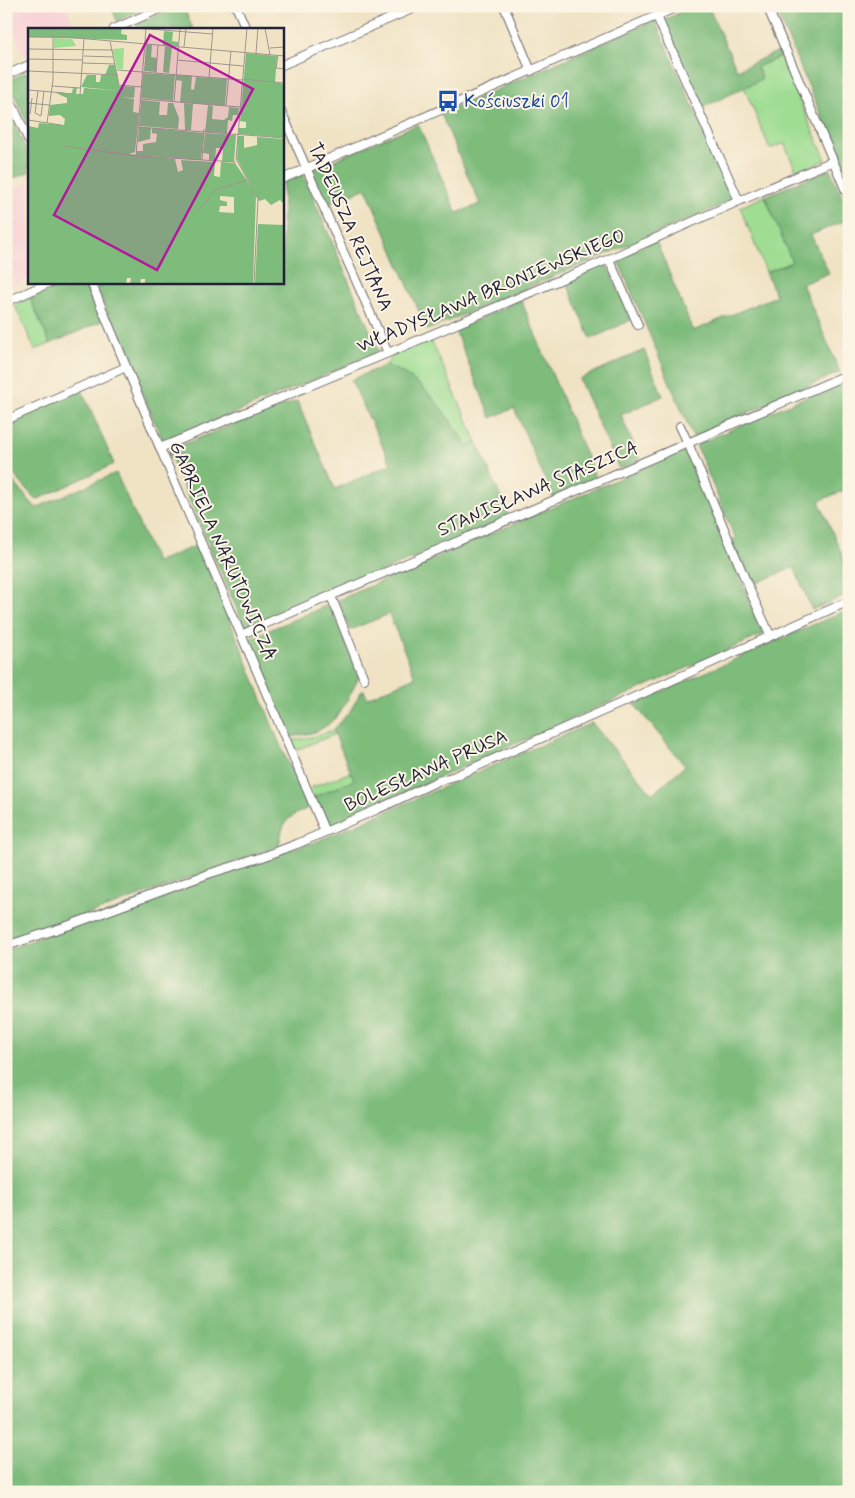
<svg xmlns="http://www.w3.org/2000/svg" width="855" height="1498" font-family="Mynerve,sans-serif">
<rect width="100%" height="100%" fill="#fcf5e5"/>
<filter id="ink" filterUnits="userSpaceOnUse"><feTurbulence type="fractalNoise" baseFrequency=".02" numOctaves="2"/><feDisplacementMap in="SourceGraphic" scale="10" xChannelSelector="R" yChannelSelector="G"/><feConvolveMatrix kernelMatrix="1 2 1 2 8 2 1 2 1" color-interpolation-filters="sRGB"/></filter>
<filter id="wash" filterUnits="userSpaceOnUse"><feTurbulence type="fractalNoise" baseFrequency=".0096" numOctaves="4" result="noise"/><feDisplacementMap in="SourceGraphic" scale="20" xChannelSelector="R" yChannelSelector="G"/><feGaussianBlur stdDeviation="1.12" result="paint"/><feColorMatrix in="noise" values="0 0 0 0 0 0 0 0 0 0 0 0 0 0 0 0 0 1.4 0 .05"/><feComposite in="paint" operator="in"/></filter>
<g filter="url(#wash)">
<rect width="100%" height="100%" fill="#f0e3c4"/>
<path fill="#f7cfd4" d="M24,6H66L76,29H29V55L25,56L6,15Z
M29,182V279L6,289V192Z"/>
<path fill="#9edd92" stroke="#608066" d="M780,57L826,160L797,173L784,143L770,149L744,87L762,79L757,67Z
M765,196L793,262L766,272L740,207Z
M30,298L50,344L35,350L15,305Z
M431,340L477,442L469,447C450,423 436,395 410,378C403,372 394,369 386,365L394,355Z
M333,730L335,734L294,751L289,741L312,737Z
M351,772L355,780L314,797L310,788Z"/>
<path fill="#7ebc7c" stroke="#506f5c" d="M111,6H150L117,21Z
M178,6H183L193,29H139L137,24Z
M693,6H708L737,70L779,51L780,57L757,67L762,79L702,108L664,20Z
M774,6H849V180Z
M655,20L734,200L427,330L366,188L327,205L311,170L418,124L457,213L480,204L441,114Z
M29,71V128L8,80Z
M6,104L29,157V172L6,181Z
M830,169L849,213V219L811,235L829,273L802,284L840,372L693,437L617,258L656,241L693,331L776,296L766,272L792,262L765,196Z
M303,174L379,352L164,443L95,283L282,282L283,183Z
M606,263L631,320L591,339L566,281Z
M68,283H84L102,321L50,344L30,298Z
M521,300L596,479L553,498L514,408L491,418L455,330Z
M644,350L663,396L621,415L640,460L619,469L579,379Z
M386,365C394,369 403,372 410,378C436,395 450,423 468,446L477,442L509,517L246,630L168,451L209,434L297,401L335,489L391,464L351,380Z
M849,378V488L819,501L849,571V594L812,610L794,567L750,586L731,540L735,538L696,445Z
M82,390L114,464L36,500L6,466V424Z
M685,450L764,634L327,827L314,797L354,780L333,730L350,711L361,692L364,690L367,698L415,677L389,614L350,630L338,600Z
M6,473L36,508L116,473L156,562L198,545L239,642L278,740L308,808C285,819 283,821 279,846L6,944Z
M330,604L359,677C350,694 341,718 323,728C314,734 300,735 289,737L246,640Z
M849,609V1492H6V950L213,874L318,841L592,723L652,794L685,766L634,704Z"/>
</g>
<g filter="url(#ink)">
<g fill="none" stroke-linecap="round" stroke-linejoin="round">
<g stroke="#6a666b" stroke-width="10">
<path id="minor" d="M236,6L246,29
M504,6L531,71
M662,6L661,14L658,19L739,201
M767,6L849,198
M114,29L166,6
M282,65L419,6
M6,75L29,65
M6,91L29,141
M282,113L388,353
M282,179L679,6
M609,259L638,325
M91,282L160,448L259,676L325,832
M6,302L51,282
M6,420L126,367
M680,426L688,443L751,593L770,635
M160,448L388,353L609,259L739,201L833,161
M331,596L364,679
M241,635L260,626L849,374
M6,946L70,925L208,874L260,858L297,844L378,809L438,781L455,776L628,700L849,601"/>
</g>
<use href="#minor" stroke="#fff" stroke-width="8"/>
</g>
</g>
<defs>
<g id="bus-bare" transform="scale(1.725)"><path d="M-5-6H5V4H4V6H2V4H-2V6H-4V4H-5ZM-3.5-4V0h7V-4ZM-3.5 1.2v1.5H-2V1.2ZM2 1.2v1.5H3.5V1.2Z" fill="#1a4fb4" stroke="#fcf5e5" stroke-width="2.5" paint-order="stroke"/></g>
</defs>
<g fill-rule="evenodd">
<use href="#bus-bare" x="448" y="101"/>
</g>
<g text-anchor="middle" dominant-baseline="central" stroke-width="4" stroke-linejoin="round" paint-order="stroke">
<g font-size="19" fill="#164399" stroke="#fcf5e5" text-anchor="start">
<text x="464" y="101">Kościuszki 01</text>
</g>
<g font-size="19" fill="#22223b" stroke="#fcf5e5">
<text transform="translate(350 227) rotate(66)">TADEUSZA REJTANA</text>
<text transform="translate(491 291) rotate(-23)">WŁADYSŁAWA BRONIEWSKIEGO</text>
<text transform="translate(538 489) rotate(-23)">STANISŁAWA STASZICA</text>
<text transform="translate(223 551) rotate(66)">GABRIELA NARUTOWICZA</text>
<text transform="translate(426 771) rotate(-24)">BOLESŁAWA PRUSA</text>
</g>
</g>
<g transform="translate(28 28)">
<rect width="256" height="256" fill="#f0e3c4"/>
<path d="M26,10L44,11L48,18L26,20ZM96,20L95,41H89L84,21Z" fill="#9edd92"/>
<path d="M0,0H94L93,6L99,7V12L0,9ZM136,3L145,4L144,13L150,14V18L135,17ZM118,17H124L123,29L129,30L128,44L116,43ZM137,18L144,19L141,45L135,44ZM218,25L249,28L247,54L256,56V110L211,106V100H218V94L212,93ZM81,37H87L91,58L107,59L106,70L93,69L106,71L105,84L111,85L107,124L101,126L147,131L150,144L155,142L153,132L187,134L186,148L192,149L193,134L207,135L228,166L225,256H117V251H113L112,256H102L103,250H99L98,256H0V98L10,100L11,95L36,97L37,91L32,87L21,88L22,77L39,75V70L28,65H44L45,60H49L48,66H55L56,60L93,63L53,59L59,47H68V54H72L73,47H77ZM192,168L206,169V185L191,184L192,178H199V174L192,172ZM115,45L147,47L145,73L113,70ZM148,47L164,48L163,61L166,62L168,49L199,51L197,78L152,74L154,53L148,52ZM113,72L132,74L131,87H139L140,75H145L151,90L150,101L111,98ZM156,75L165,76L163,102H157ZM180,77L185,78L184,91L196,92L200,89L201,79L211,80L210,87H205L204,93L200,92L199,105L177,104ZM111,99L123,100L122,111L110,114ZM124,100L176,105L173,132L108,127L109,123H115V116L128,114L129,106L124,105ZM177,105L208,107L206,134H194L195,120H188L187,132H181V126L175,125ZM210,108H216V120L229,117V109L256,111V176L252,172L243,177L237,171L231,173L209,131ZM230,196L256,197V256H227Z" fill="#7ebc7c" fill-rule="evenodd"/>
<path fill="none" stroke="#9e968d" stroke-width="1" d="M108,0L185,6M219,0L208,131L230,171L226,256M237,0L242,27M0,9H37L257,28M82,13L91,57L114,59M156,19L158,0M242,20L257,19M0,21L84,22M228,25L230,0M250,27L248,40L257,41M56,28L85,29M0,31L55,32M149,32L215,38M55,35L87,36M89,42L214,52M0,43L90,47M128,45L130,17M181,49L185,0M214,51L257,55M24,58L52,60M0,62L37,65M10,63L7,85L13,88L16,63M52,67L56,11M112,71L212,79M146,74L152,0M0,75L21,77M198,78L203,23M2,86L4,70M0,92L33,97M19,95L25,52V8M110,99L257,110M36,118L108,128L208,134M108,128L118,0M174,132L176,101M170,183L187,162L219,152"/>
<path fill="#b5179e" fill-opacity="0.15" stroke="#b5179e" stroke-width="2.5" d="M122,7L225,61L129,242L26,187Z"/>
<rect width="256" height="256" fill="none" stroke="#22223b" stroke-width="2.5"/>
</g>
<rect width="855" height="1498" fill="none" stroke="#fcf5e5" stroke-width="25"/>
</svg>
